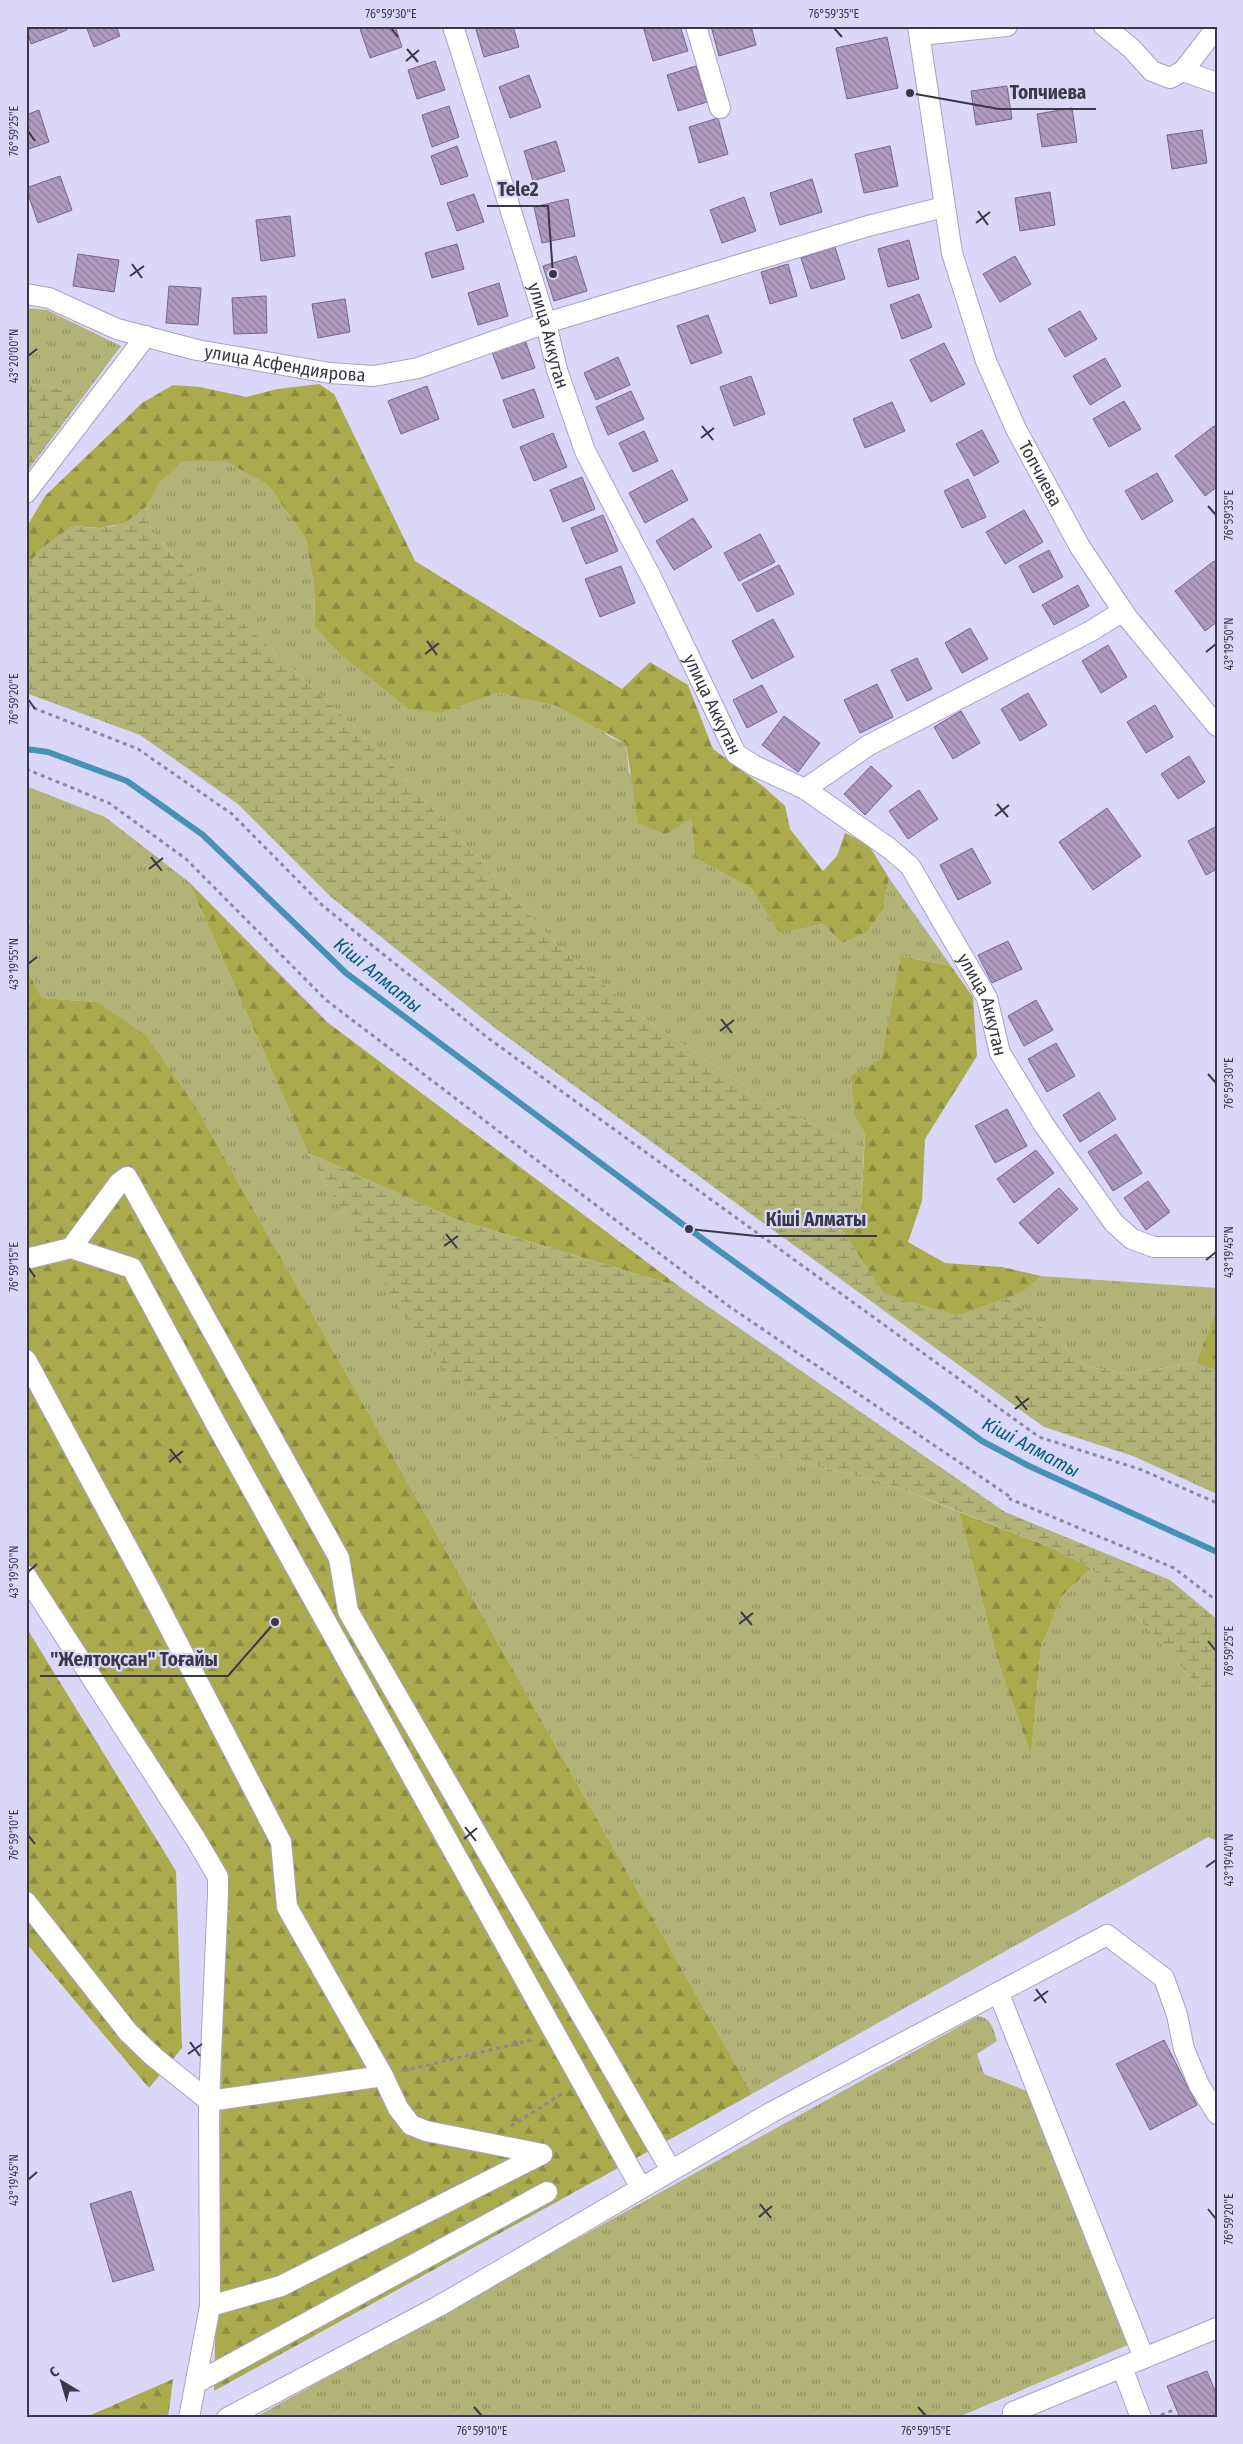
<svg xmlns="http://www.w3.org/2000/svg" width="1243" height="2444" font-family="'Fira Sans Condensed',sans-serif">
<defs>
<pattern id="grass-tufts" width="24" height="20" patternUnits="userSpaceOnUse" patternTransform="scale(1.25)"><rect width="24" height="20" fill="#b1b377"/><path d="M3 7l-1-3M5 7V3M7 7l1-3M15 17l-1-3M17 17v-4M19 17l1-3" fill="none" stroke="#919364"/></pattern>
<pattern id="forest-firs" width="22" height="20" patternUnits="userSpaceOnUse" patternTransform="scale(1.25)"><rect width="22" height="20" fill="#aaab4d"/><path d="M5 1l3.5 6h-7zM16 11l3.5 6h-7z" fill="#8b8c42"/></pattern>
<pattern id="wetland-marsh" width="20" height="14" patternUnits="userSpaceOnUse" patternTransform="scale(1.25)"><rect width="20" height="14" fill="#b1b377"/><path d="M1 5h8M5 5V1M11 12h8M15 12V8" fill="none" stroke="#919364"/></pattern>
<pattern id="building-back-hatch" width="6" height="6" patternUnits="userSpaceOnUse" patternTransform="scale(1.25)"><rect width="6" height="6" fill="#af9bc0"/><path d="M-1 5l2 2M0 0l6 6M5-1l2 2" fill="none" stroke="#8f7f9e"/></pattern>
</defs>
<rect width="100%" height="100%" fill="#dad7f8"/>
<path fill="url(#grass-tufts)" d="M26,308L47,310L121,346L86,393L26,383Z
M183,461H225L268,485L306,539L314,588L315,626L442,713L497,693L557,706L594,725L610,737L626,744L629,773L691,819L695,858L751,888L779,931L823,924L842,943L867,932L883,910L889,878L951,966L902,956L881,1059L855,1117L865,1134L864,1149L773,1105L644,1018L558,946L371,742L197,580L151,531L147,506L159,484Z
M26,786L105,817L189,882L308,1153L405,1317L687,1463L773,1456L886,1483L959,1512L999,1665L1031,1753L1041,1647L1062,1596L1091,1568L1156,1637L1217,1709V1841L1208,1837L752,2094L196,1107L97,1002L42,998L26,968V935L30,921L26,919Z
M1041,1276L1217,1288V1308L1196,1363L1124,1374L1086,1366L1008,1297L1023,1292Z
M978,2016C992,2019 993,2028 997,2041L977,2054L984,2074L1034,2094L1130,2344L956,2418H254Z"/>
<path fill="url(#forest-firs)" d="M319,384L334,394L415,561L622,689L650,662L688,685L713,749L764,787L785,806L790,829L823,871L837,856L845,833L868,844L889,878L883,910L867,932L842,943L823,924L779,932L751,888L695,858L691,819L665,834L638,823L626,744L557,706L497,693L442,713L409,709L339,653L315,626L314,588L306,539L268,485L225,461H183L159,484L147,506L129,522L100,528L72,526L26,568V528L45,496L142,403L173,385L200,387L246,397L277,389Z
M189,882L327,1022L680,1287L455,1219L308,1153Z
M901,956L951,966L973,997L977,1056L925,1139L922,1201L908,1242L945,1263L1002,1267L1041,1276L1023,1292L958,1316L884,1294L840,1227L861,1212L865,1134L855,1117L851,1076L881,1059Z
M26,968L42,998L97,1002L146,1036L196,1107L752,2094L214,2391L226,1877L101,1684L26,1560Z
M1217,1308V1371L1196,1363Z
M959,1512L1050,1547L1091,1568L1062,1596L1041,1647L1031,1754L999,1665Z
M26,1627L176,1871L182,2048L149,2088L26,1943Z
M173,2379L168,2418H84Z"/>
<path fill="url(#wetland-marsh)" d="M26,383L86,393L26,473Z
M147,506L151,531L197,580L371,742L558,946L644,1018L773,1105L864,1149L861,1212L840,1227L885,1294L958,1316L1008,1297L1086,1366L1124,1374L1196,1363L1217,1371V1494L1133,1456L1044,1427L495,1028L331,897L238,804L140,735L26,693V568L40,549L72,526C106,529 120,530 147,506Z
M308,1153L455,1219L680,1287L1005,1512L1170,1580L1217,1619V1709L1156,1637L1091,1568L1050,1547L886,1483L773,1456L687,1463L585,1451L526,1426L448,1372L405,1318Z"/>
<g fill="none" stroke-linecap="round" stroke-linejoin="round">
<path stroke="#4791b6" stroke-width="6" d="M26,749L48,752L127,781L203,835L346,973L689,1229L982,1441L1029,1466L1217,1552"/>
</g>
<path fill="url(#building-back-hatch)" stroke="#786587" d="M26,26H66L67,30L31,44Z
M86,26H116L120,36L94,47Z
M359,26H395L402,47L370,58Z
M475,26H513L519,47L484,57Z
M643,26H680L688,51L653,61Z
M711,26H751L756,45L719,56Z
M887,37L898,88L847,99L836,48Z
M435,61L445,90L417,99L408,70Z
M696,66L707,102L678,111L667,75Z
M529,75L541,107L510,118L499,87Z
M1007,86L1012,119L976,125L971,91Z
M449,106L459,137L432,147L422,115Z
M1072,108L1077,142L1042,147L1037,114Z
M39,110L49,142L26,150V115Z
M718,118L728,154L699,163L689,127Z
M1202,130L1207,163L1172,169L1167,135Z
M556,141L565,171L533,181L524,151Z
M457,146L468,176L441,185L431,156Z
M890,146L898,186L864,193L855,154Z
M60,176L72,210L38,223L26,188Z
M812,179L822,212L780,225L770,193Z
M1050,192L1055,225L1020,231L1015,198Z
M474,194L484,222L457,231L447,203Z
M744,197L756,231L722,243L710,210Z
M568,199L575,236L542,243L534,207Z
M290,216L295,256L261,261L256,220Z
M909,240L919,279L888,287L878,249Z
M457,244L464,269L432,278L425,253Z
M835,247L845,279L811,289L801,258Z
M78,254L119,260L114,292L73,286Z
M576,256L587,291L554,301L543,266Z
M1015,256L1031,284L1000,302L983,274Z
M788,264L797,296L770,304L761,272Z
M499,283L508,316L478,325L468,293Z
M169,286L201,288L198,325L166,323Z
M919,294L932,327L902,339L890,305Z
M266,296L267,333L234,334L232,298Z
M345,299L350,332L318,338L312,304Z
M1080,311L1097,339L1065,357L1048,329Z
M708,315L722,353L691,364L677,326Z
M525,340L535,368L502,379L492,352Z
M944,343L965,384L931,402L910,360Z
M618,357L630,385L596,400L584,373Z
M1105,358L1121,386L1090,405L1073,376Z
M751,376L765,414L734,426L720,387Z
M427,386L439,419L401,434L388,401Z
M534,389L544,417L513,428L503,400Z
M631,391L644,419L608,435L596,407Z
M1124,401L1141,429L1109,447L1093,419Z
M892,402L905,431L865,448L853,419Z
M1214,426L1217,430V487L1205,496L1175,456Z
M982,430L999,462L974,476L956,444Z
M644,431L658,461L633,472L619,443Z
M553,433L567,467L534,481L520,447Z
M672,470L688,500L645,523L629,493Z
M1157,473L1173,501L1142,520L1125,491Z
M582,477L595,509L563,522L550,490Z
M968,479L986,517L962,528L944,491Z
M1024,510L1043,542L1005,564L986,532Z
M603,515L618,551L586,564L571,528Z
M693,518L712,547L674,570L656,541Z
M760,534L775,562L739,581L724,553Z
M1049,550L1063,577L1033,593L1019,566Z
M1214,561L1217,564V622L1205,631L1175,591Z
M779,565L794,594L757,612L742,584Z
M621,566L635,603L600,617L585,579Z
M1078,585L1089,606L1054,625L1042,605Z
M773,619L794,657L752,679L732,641Z
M970,628L988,659L962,673L945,643Z
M1108,645L1127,677L1101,693L1082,661Z
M917,658L932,689L907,701L891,670Z
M877,684L893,717L860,733L844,700Z
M762,685L777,712L747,728L733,700Z
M1028,693L1047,725L1020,741L1001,709Z
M1155,705L1173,737L1146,753L1127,722Z
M961,711L980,743L953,759L934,727Z
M784,716L820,743L798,772L762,745Z
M1189,756L1205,782L1178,799L1161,774Z
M871,766L892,786L865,815L844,794Z
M919,790L938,819L908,839L889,811Z
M1107,808L1141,856L1093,890L1059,842Z
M1217,826V869L1206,875L1188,841Z
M972,848L991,883L958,900L940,865Z
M1008,941L1022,969L992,983L978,955Z
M1036,1000L1053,1030L1024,1046L1008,1016Z
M1056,1043L1075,1076L1047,1092L1028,1059Z
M1099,1092L1116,1119L1080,1142L1063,1115Z
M1007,1109L1027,1146L995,1163L975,1126Z
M1116,1134L1142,1173L1113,1191L1088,1152Z
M1036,1150L1054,1173L1014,1203L997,1179Z
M1148,1181L1170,1212L1146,1230L1124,1198Z
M1059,1188L1078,1209L1038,1244L1019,1223Z
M1164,2040L1197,2105L1150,2130L1116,2064Z
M131,2191L154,2270L113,2282L90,2204Z
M1207,2371L1217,2396V2418H1180L1167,2386Z"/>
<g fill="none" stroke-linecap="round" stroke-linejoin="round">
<g stroke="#a6a2ca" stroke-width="22">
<g id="minor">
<path id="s1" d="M453,26L546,323L557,370L585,451L652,579L736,754L755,766L805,789L889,848L910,866L987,998L1000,1053L1044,1125L1114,1223L1132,1239L1154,1247H1217"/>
<path d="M696,26L720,108"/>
<path id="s2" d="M918,26L952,253L986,361L1016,429L1080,547L1127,617L1217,726"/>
<path d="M1104,26L1131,48L1152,71L1170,78L1183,71L1217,27"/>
<path d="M920,35L1007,26"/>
<path d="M1183,71L1217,83"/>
<path id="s3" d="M26,294L49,298L117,329L197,350L330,373L374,376L418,368L546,323L868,226L944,207"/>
<path d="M26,493L146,336"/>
<path d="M805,789L869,745L1091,631L1123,611"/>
<path d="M71,1248L119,1183L127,1177L339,1558L348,1611L671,2170"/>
<path d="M26,1259L71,1248L132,1268L216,1424L641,2188"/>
<path d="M26,1360L147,1584L281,1842L287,1907L383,2076L398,2108L411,2125L426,2131L542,2154"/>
<path d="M26,1576L195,1838L218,1877V1894L209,2101L210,2306L189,2418"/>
<path d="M26,1902L128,2032L154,2057L209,2101L383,2076"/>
<path d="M999,1994L1144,2358"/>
<path d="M210,2306L281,2286L542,2154"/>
<path d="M1122,2367L1141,2418"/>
<path d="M196,2383L547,2192"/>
<path d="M227,2418L439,2306L772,2112L1107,1935L1164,1978L1177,2015L1184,2049L1199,2085L1217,2114"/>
<path d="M1014,2418L1013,2412L1217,2328"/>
</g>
</g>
<path stroke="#8b89a1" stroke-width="3" stroke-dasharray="4 4" stroke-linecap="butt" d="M26,705L138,749L232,814L323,906L488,1038L1039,1437L1142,1470L1217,1503
M26,769L109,803L186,859L326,1000L730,1307L1012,1498L1010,1499L1174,1568L1217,1601
M403,2071L535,2039
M511,2126L565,2092
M1161,2415L1176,2409"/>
<use href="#minor" stroke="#fff" stroke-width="20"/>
</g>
<path fill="none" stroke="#393848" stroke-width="2" d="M391,28L398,37M834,28L842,37M407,49L418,62M406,61L419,50M28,131L35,141M978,211L988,225M976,223L990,212M132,264L142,278M130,276L144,266M28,356L37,349M702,426L713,440M701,438L714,428M1208,506L1216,515M427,641L437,655M1206,652L1216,644M425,654L439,643M28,699L35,709M997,804L1008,817M995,816L1009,805M151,857L162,871M149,869L163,858M28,964L37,957M721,1019L732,1033M720,1031L734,1020M1208,1074L1216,1083M446,1234L457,1248M444,1246L458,1236M1206,1260L1216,1252M28,1267L35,1277M1016,1396L1027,1410M1015,1409L1029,1398M170,1449L181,1463M169,1462L183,1451M28,1572L37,1564M741,1612L752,1625M739,1624L753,1613M1208,1641L1216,1651M465,1827L476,1841M28,1835L35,1844M464,1839L477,1828M1206,1867L1216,1860M1036,1989L1046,2003M1034,2001L1048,1991M190,2042L200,2056M188,2054L202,2044M28,2180L37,2172M760,2204L771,2218M1208,2209L1216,2219M759,2217L772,2206M474,2407L482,2416M918,2407L926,2416"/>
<g text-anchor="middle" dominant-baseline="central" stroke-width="4.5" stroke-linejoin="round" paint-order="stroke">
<g font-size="18" fill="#393848" stroke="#dad7f8">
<text stroke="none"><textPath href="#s1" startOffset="324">улица Аккутан</textPath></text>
<text stroke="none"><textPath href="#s3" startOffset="270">улица Асфендиярова</textPath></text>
<text stroke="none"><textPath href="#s2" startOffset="468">Топчиева</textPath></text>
<text stroke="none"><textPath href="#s1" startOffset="729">улица Аккутан</textPath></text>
<text stroke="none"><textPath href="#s1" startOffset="1149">улица Аккутан</textPath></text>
</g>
<g font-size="19" font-style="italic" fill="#025d7b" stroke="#dad7f8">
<text transform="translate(378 975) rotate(39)">Кіші Алматы</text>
<text transform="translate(1031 1447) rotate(28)">Кіші Алматы</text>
</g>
</g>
<path fill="none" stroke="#393848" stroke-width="2" d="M910 93L999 109H1096M553 274L548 206H487M689 1229L756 1236H877M275 1622L228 1676H40"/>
<g fill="#393848" stroke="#dad7f8" stroke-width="2">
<circle cx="910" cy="93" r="5"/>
<circle cx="553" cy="274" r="5"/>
<circle cx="689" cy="1229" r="5"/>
<circle cx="275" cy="1622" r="5"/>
</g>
<g font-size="19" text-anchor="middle" font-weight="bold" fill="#393848" stroke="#dad7f8" stroke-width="4.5" stroke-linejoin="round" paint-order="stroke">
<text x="1048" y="99">Топчиева</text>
<text x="518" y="196">Tele2</text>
<text x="816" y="1226">Кіші Алматы</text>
<text x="134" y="1666">"Желтоқсан" Тоғайы</text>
</g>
<rect width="1243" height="2444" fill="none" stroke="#dad7f8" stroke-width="55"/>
<g transform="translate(62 2382) rotate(322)" stroke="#dad7f8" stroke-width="4" paint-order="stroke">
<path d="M0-4L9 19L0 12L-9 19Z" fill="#393848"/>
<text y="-8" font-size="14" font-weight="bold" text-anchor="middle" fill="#393848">С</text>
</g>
<rect x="28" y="28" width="1188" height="2388" fill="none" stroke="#393848" stroke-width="2"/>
<g font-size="12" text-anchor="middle" fill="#393848">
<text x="391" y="18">76°59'30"E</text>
<text x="834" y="18">76°59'35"E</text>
<text transform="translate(14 131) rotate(-90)" y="4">76°59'25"E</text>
<text transform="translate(14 356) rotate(-90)" y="4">43°20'00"N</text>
<text transform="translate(1229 515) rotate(-90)" y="4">76°59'35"E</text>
<text transform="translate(1229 644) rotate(-90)" y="4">43°19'50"N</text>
<text transform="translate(14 699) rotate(-90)" y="4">76°59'20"E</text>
<text transform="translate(14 964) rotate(-90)" y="4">43°19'55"N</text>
<text transform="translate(1229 1083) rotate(-90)" y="4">76°59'30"E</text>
<text transform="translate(1229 1252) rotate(-90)" y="4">43°19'45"N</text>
<text transform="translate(14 1267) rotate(-90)" y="4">76°59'15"E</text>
<text transform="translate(14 1572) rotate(-90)" y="4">43°19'50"N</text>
<text transform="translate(1229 1651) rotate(-90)" y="4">76°59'25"E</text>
<text transform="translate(14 1835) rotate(-90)" y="4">76°59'10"E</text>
<text transform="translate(1229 1860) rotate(-90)" y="4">43°19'40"N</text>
<text transform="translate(14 2180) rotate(-90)" y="4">43°19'45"N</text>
<text transform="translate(1229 2219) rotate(-90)" y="4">76°59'20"E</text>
<text x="482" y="2435">76°59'10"E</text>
<text x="926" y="2435">76°59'15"E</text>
</g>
</svg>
